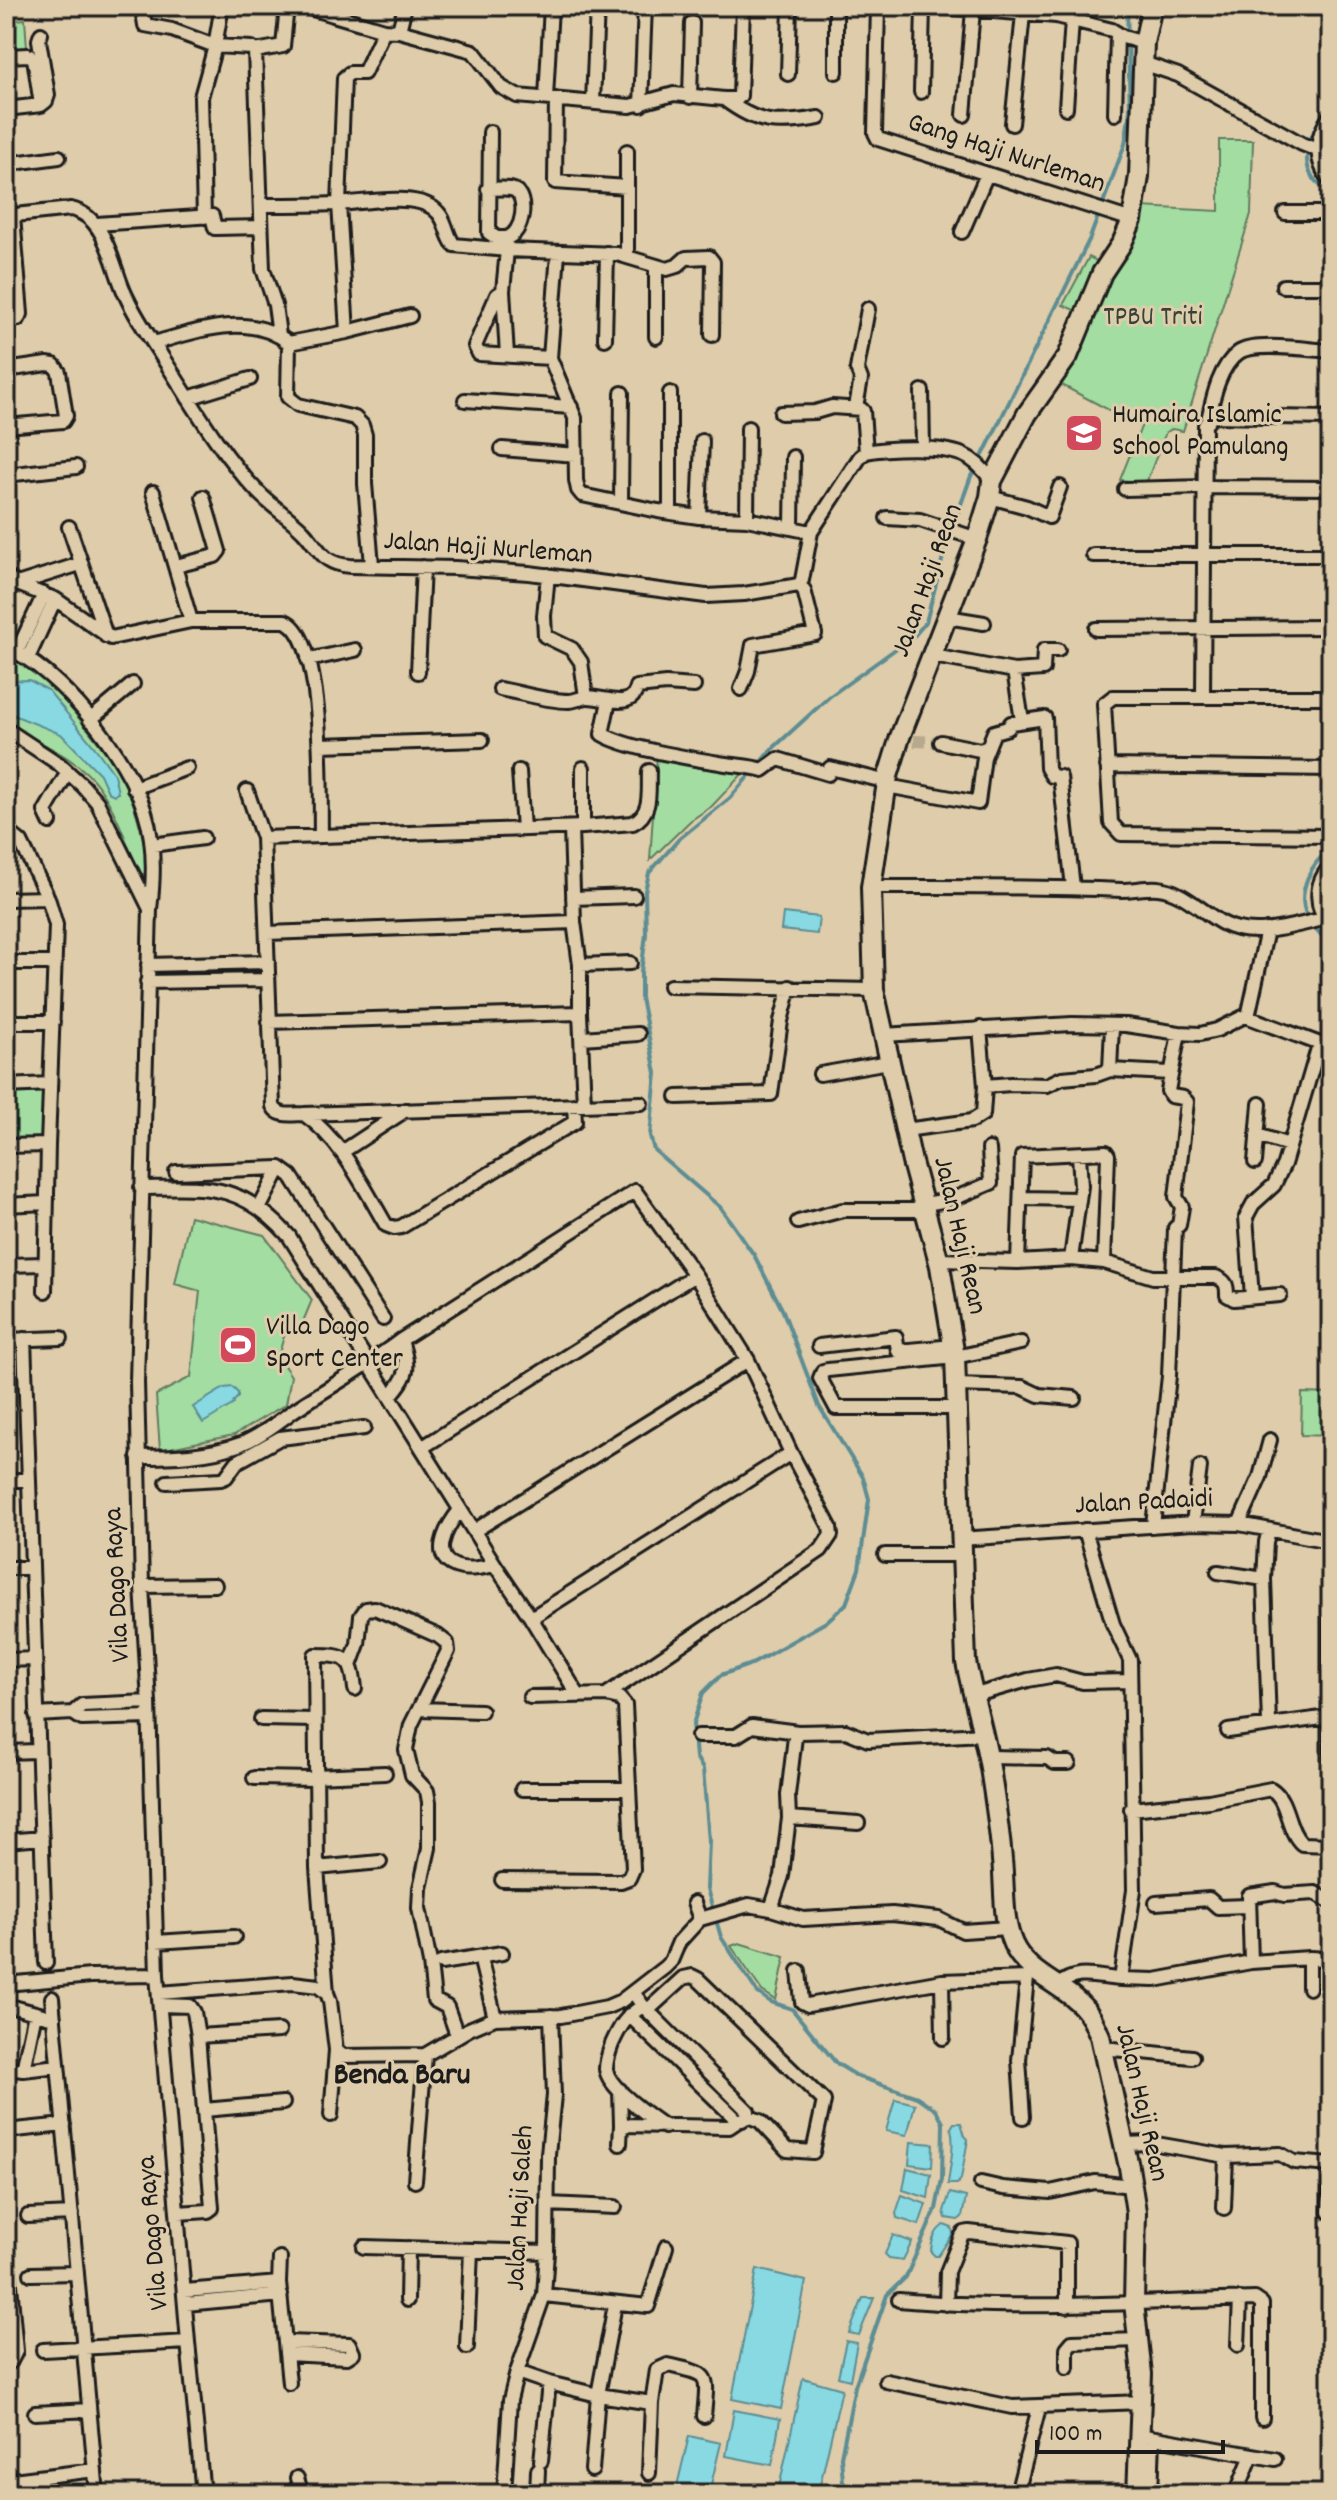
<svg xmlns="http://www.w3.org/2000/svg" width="1337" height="2500" font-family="Dekko,sans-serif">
<rect width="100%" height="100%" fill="#deccaa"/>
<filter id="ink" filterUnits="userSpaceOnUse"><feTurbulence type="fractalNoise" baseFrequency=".0125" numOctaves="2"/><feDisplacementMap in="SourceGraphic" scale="16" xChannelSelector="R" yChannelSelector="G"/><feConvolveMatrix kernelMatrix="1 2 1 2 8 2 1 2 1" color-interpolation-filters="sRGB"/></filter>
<g filter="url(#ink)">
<path fill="#a3dda2" stroke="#607c5f" stroke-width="2" d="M25,19L27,48L6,49V21Z
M1219,140H1253L1251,214L1183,431L1172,429L1166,432L1146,483L1120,480L1143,422L1122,417L1058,383L1090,317L1063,305L1089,257L1111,268L1140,207L1219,211Z
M6,656C40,666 79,718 100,745C107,755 117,764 122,775C136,806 144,838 149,871L147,875L139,873C127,844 117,812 99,787C79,758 36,741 6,724Z
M657,753L748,768L712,806L690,821L650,860Z
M46,1092L45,1140H6V1093Z
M190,1216L264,1235L312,1300L302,1324L285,1333L278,1357L291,1376L286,1404L234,1435L160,1450L156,1395L191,1377L200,1291L175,1284Z
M1302,1393L1331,1394V1436L1301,1435Z
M739,1943L785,1957L776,2000L762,1991L731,1946Z"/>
<path fill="#88d9e2" stroke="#5d8d93" stroke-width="2" d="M29,680L48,690L96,749L114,774L118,793L114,795L108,792L100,774L61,734L6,712V681Z
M783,913L819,917L817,934L781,930Z
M232,1387L238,1393V1397L233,1402L234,1404L203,1423L193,1407L224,1388Z
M895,2099L915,2104L907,2135L886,2131Z
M954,2123H961L965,2136L968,2139L961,2179L957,2184H948C950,2166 955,2145 951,2128Z
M911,2142L933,2144L932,2167L909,2164Z
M907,2168L931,2174L928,2198L903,2190Z
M950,2193L966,2197L962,2217L958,2220L946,2218L944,2211Z
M902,2195L926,2204L919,2225L897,2218L896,2213Z
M944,2225L952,2228L953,2234L938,2256H935L931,2252C931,2242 935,2230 944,2225Z
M893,2235L912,2242L903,2260L889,2258L885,2254Z
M757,2269L806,2281L781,2409L732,2399Z
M863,2298H874L859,2335L849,2333Z
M846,2341L857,2343L850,2380L838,2377Z
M803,2378L842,2389L818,2494L778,2492Z
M734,2410L780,2419L772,2465L726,2456Z
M689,2436L721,2443L709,2493L677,2486Z"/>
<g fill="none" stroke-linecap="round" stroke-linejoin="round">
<path stroke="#5d8d93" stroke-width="4" d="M1331,106C1308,133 1291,173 1331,192
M1331,850C1311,861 1296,893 1307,916C1312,927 1322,936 1331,945
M844,2494L841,2457L855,2386L887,2295L906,2277L936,2209L942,2179L943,2123L936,2110L917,2097L857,2076L836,2063L792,2009L771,2002L757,1992L721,1937L707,1889L709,1841L703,1769L696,1757L693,1724L703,1693L721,1675L754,1663L826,1622L846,1604L859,1569L869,1499L863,1477L819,1406L783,1311L754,1255L720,1207L654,1150L650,1136L656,1073L641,998V972L646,934L645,891L649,873L679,839L730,798L770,751L829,697L915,635L926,622L945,549L971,476L983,455L1090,238L1125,144L1130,110L1127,6"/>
<path stroke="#b7a98e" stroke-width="12" stroke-dasharray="12 6" stroke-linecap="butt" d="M914,741L941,742"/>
<g stroke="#1c1c1c" stroke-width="18">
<path id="street" d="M142,6L145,25L172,30L215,46L252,48L255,51L283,46L286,16L289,6
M303,6L384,30L399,31L473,51L501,87L517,96L630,106L674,94L724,99H737L740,96L743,6
M836,6V72
M878,6L875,133L878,139L1132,220
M931,6L1056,16L1112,30L1123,37L1144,43
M399,31L405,6
M255,51L263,269L275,305L279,335
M6,56L28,55L34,58L41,105
M1143,63L1178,75L1302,144L1317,150
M788,74L790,6
M921,92L923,6
M690,97L692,23
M546,98L551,6
M556,99L555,182L627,187V255
M724,99C758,125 777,125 819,118
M593,102L597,6
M41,105L46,101L48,95L39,40L41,34
M641,105L645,6
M1066,108L1072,20
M6,109L41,105
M1115,114L1117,33
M964,115L973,10
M1331,115C1314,137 1314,161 1331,182
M1012,124L1023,14
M6,164L59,157
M627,187V151
M488,189C496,189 507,187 514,190C528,196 524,234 506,238
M262,205C286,205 311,205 336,204C361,203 412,193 433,208C447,218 445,233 454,245L507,250L506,238H497L489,233L490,132
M1285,213H1331
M6,216L71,209C108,217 112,269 127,298C138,321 154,344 168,366C195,408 222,455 257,491C271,506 289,517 303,531C320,549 322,564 350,566L455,568L529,573L706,596L744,594L799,585
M204,217L201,97L215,46L222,6
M97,224L212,216L215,228L261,227
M962,232L987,174
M558,253L550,358L575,418L576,480L578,490L582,495L658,511L699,517L747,519L811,532
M1283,286H1331
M503,291L497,295L475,346L479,354L550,358
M6,320L18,319L21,314L13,216
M347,332L339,204L344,78L350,73H364L384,30
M656,337V266
M605,339L607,253
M154,343C198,331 249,311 289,343L347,332L410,316
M289,343L288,397L298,405L355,418L362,425L365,435V484L372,565
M507,355L503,291L507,250L617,254L667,269L677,266L686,258L709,257L713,262L712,335
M6,370L47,364L54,365L59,372L66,416L63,421L6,426
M922,391L923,449
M188,398L250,379
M465,400L571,407
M856,407L861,379L857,369L868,309
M781,413L815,412L832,407L861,409L863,411L866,452
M1208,420C1213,398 1219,367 1238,353C1254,341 1311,350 1331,351
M502,449L576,455
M6,475L76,467
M1125,489L1205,487L1331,488
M153,492L191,621
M990,497L1027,507L1049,517L1060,487
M621,502L622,393
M670,512V393
M699,517L702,441
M887,518L920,520L977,539
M747,519L748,428
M69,527L106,636
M792,527L793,457
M1093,555H1331
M176,566L215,556L219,551L203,497
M548,575L544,616L545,636L572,649L581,662L586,697
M6,576L17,584L55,599L111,638L191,621H285C326,638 320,796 321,836
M17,584L80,564
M799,585L802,580L811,532L860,457L866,452C890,447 941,446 963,455C975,460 985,471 992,481
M947,617L984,623
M1096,629L1331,627
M6,647C61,671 127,755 145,812C155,843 154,878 150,909
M17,652L44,594
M933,656L1014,671L1043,669L1044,650H1058
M28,658L55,599
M308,660L355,650
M1014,671L1022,720
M418,672L423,567
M500,689C522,693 547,701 569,701C576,701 581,697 588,697C604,697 632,711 637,687L666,684L694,686
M741,689L748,671L753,645L815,634L804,590L799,585
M1203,696L1205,425L1212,416L1331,418
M1331,697H1113L1104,704L1111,823L1121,834L1331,836
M609,701L602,734C627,749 695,759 726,764C739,766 750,766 763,770L778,759L828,774L830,768L888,782
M90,720L133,684
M6,729L59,764L83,786L97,802L150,909L137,1382L142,1586L149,1702L157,1975L188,2342L203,2494
M941,742L980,750L986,748
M320,745L482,740
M1107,766L1331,769
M583,768V827
M519,771L523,829
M887,786L978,803L984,757L994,732L1008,728L1011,723L1045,718L1047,768L1052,776L1060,777L1073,887
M134,788L187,768
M247,791L263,838L273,1106C279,1118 293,1114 304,1114L641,1103
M50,822L45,811L68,772
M571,828L574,922L580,965V1013L584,1105
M6,830L21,842L48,898L56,925L48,1145L45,1291
M263,838L583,827L633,823C653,813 648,790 649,771
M152,845L203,838
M1331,866C1313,884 1315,909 1331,928
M871,887C954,887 1038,886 1121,890C1134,890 1146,887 1158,888C1182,890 1202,912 1222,923C1252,940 1292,926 1323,919
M573,898L634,896
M6,899L48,898
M267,933L574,922
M6,963H55
M148,965L268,962
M580,965L630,963
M147,982L268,980
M670,986L874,990
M1248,1017L1267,930
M6,1022H53
M269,1022L580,1013
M883,1035L1072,1024L1126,1025L1179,1033L1200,1034L1217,1030L1243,1017H1248L1331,1048
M582,1038L638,1034
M1110,1070L1170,1073
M820,1074L889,1062
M6,1086L50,1084
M985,1086L1011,1084L1047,1085L1062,1078L1096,1075L1110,1070L1112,1026
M677,1097L771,1094L781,1021L790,987
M304,1114C342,1141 363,1186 386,1225L394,1228L401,1227L575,1122L574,1105
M905,1130L972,1121L983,1114L985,1086L980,1028
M1257,1135L1289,1145
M6,1146L48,1145
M342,1152L406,1110
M1255,1162L1260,1104
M176,1172L280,1168L291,1176L383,1319
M141,1188C208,1187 241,1182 289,1236L495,1565L531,1618L578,1695
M1022,1198L1078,1199
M6,1205L46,1203
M260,1207L280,1168
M798,1222L843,1210H924L931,1203L953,1199L991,1183L989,1149
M1071,1259L1081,1186L1079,1155
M938,1260L1018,1262L1071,1259L1104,1262L1153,1277H1216C1226,1281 1227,1285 1227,1295L1234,1299L1280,1295
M1018,1262L1022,1156L1106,1152L1108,1155L1104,1262
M6,1265L45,1264
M1252,1297L1246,1217L1253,1204L1274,1185L1284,1164L1319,1045
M24,1339L46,1963
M6,1340L61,1338
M819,1346L896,1337L898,1351L954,1346
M955,1385L1022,1387L1039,1395L1074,1398
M390,1396C410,1374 409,1368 401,1340
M956,1408H836L820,1378L823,1371L828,1370L955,1357L1021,1343
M423,1447L695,1275
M1330,1448L1331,1763
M138,1457C172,1457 208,1456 241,1444C260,1436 277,1423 293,1411C329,1387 367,1366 401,1340L635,1191L695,1275L748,1360L791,1453L830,1527L831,1535L821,1550L606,1695
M6,1480H28
M167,1482L221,1479L226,1477L237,1462L280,1438L364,1428
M460,1510C447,1526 426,1561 462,1568C473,1570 484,1567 495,1565
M1193,1523L1200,1467
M1239,1524L1260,1477L1270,1440
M1153,1526L1169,1376L1175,1228L1179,1225L1182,1207L1176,1197L1187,1102L1183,1098L1171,1096L1168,1091L1179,1033
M1269,1530L1266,1542L1264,1579L1269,1724
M474,1531L748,1360
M960,1539L1193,1523L1239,1524L1329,1541
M885,1555H961
M6,1568H31
M1218,1572L1264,1579
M142,1586L215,1585
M531,1618L791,1453
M6,1660L34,1659
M351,1663L358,1644L361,1616L366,1609L375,1608L438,1636L447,1643L448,1651L411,1725L406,1750L412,1775L427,1791L429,1802V1848L420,1888L419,1908L430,1963L434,2000L447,2007L457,2035
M972,1696L1028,1680L1056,1675L1083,1682L1130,1681
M149,1702L82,1705L73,1713L82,1719L149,1717
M420,1709L481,1711
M36,1715L73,1713
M261,1719L315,1720
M1228,1731L1329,1717
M698,1736H736L752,1726L798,1732
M6,1752L37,1751
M989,1757L1047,1758L1055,1763H1069
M315,1776L385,1773
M254,1778L315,1779
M522,1789H627
M1131,1809L1209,1801L1271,1789C1289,1800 1286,1830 1302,1844L1331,1845
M789,1818L858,1823
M6,1841L42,1838
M317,1868L380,1862
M502,1880L621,1881L629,1878L633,1869L625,1705L619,1698L606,1695L530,1697
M694,1903L700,1919
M1156,1903L1209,1899L1218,1907L1247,1906
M771,1909L782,1876L789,1818L788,1795L795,1737L798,1732L846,1731L868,1740L984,1734
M156,1942L234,1937
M480,1957L495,2018
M1309,1958L1331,1959
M1251,1962L1249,1896L1275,1892L1284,1895L1315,1893L1331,1902
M441,1963L502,1953
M799,1971L802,2002L808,2005L942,1981L1027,1978L1034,1970
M1121,1979L1155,1980L1251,1962L1309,1958V1988
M942,1981L943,2038
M6,1984L91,1976L157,1975
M1057,1986C1078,1968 1097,1978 1121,1979L1134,1890L1130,1660L1113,1624L1085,1530
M633,1992L643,2006C626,2016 620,2026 612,2044C609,2052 606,2061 606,2069C608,2088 649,2116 665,2127
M159,1993L293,1983L318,1986L327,1993L330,2001L336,2050L343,2056L425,2055L469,2029L495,2018L561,2016L607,2007L621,2001L665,1967L671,1961L679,1942L700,1919L749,1905L771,1909L803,1919L892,1914L939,1919L963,1931L1007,1928
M327,1993L317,1868L315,1655C346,1655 352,1657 355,1689
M52,1998L97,2494
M6,2005L54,2018
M160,2005L190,2006L194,2012L198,2036L212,2208L208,2211L178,2213
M643,2006L748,2111V2116L742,2120
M648,2010L683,1978L692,1976L698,1979L824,2101L813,2152L787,2150L760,2121L748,2116
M198,2036L279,2031
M1103,2048L1192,2057
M6,2068L23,2070L58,2066
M23,2070L35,2013
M620,2090L621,2125L729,2127L738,2121L629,2015
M204,2110L283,2103
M331,2115L336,2050
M1023,2117L1019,2060L1027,1978
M6,2131L64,2125
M620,2144L621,2125
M1124,2144L1151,2143L1226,2156L1280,2154L1294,2162L1331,2165
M415,2181L425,2055
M981,2183L1003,2188L1050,2192L1095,2182L1132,2186
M548,2204L615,2207
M1224,2208L1226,2156
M1329,2212L1331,2171
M28,2216L72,2214
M6,2240L16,2351L11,2361L6,2365
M364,2247L547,2252
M280,2258L279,2283L289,2383
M31,2274L77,2273
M185,2291L279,2283
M544,2295L648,2306L666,2247
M407,2300L408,2248
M899,2300C1017,2311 1136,2302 1255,2299L1262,2304V2418
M186,2304L281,2295
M946,2304L947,2272L961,2237L964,2233L969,2232L1067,2243V2306
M285,2342L349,2344L353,2353L347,2357L286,2354
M1238,2345L1240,2299
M467,2347L471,2250
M43,2350L188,2342
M1067,2368V2348L1072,2342L1140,2340
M517,2372L549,2383L598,2395L614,2310
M886,2381L1012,2407L1142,2402
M35,2413L89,2410
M1139,2435L1275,2459
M541,2461L549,2383
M592,2470L598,2395L652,2403L657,2370L668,2365C711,2375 708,2372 704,2416
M649,2473L652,2403
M297,2478L302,2494
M13,2480L95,2470
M504,2494L510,2400L517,2372L544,2295L547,2252L548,2154L554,2095L551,2016
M537,2494L538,2470
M1017,2494L1039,2407
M1151,2494L1153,2438
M1236,2494L1252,2455"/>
</g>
<g stroke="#1c1c1c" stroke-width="24">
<path id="secondary" d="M1137,2494L1142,2374L1134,2303L1136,2212L1129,2167L1100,2036C1096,2027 1092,2017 1085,2009C1064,1984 1027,1975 1013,1944C1002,1919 1005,1888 1002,1860C1000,1834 996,1807 992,1781C987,1741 974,1703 966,1662L955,1357L940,1266L912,1162L874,990L871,887L888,776L900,737L977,539L990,497L992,481L1027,414L1068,356L1102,273L1122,243L1132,220L1139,176L1144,43L1152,6"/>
</g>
<use href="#street" stroke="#deccaa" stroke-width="12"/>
<use href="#secondary" stroke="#deccaa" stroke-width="18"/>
</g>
</g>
<defs>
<g id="school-square" transform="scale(2)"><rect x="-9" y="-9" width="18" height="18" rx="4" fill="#d1495b" stroke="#deccaa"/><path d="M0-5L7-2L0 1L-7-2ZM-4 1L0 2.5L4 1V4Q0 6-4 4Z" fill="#fff"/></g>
<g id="stadium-square" transform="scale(2)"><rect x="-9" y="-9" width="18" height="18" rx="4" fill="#d1495b" stroke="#deccaa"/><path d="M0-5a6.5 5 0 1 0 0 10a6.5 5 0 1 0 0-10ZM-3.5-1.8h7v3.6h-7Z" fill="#fff"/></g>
</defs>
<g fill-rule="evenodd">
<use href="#school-square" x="1084" y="433"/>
<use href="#stadium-square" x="238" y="1345"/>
</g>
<g text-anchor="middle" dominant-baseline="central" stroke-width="6" stroke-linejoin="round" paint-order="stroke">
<g font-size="28" fill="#1c1c1c" stroke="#deccaa">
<text transform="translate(1006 155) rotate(18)">Gang Haji Nurleman</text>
<text transform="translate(488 550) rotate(4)">Jalan Haji Nurleman</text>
<text transform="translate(929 581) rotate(-70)">Jalan Haji Rean</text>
<text transform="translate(958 1236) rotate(77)">Jalan Haji Rean</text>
<text transform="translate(1144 1504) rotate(-3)">Jalan Padaidi</text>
<text transform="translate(119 1585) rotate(-93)">Vila Dago Raya</text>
<text transform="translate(1140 2103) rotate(77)">Jalan Haji Rean</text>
<text transform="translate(522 2208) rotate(-87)">Jalan Haji Saleh</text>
<text transform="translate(155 2233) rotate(-95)">Vila Dago Raya</text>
</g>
<g font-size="28" fill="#374337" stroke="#deccaa">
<text x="1153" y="319">TPBU Triti</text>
</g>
<g font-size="28" fill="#1c1c1c" stroke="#deccaa" text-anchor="start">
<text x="1112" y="417">Humaira Islamic<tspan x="1112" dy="32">School Pamulang</tspan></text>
<text x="266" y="1329">Villa Dago<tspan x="266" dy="32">Sport Center</tspan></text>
</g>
<g font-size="32" font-weight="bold" fill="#1c1c1c" stroke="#deccaa">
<text x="402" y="2077">Benda Baru</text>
</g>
</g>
<rect width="1337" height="2500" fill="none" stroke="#deccaa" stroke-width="32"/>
<rect x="16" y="16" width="1305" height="2468" fill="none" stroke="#1c1c1c" stroke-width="3" filter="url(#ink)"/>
<path d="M1037 2440v12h186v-12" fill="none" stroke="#1c1c1c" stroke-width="4"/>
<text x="1049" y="2440" font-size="24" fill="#1c1c1c" stroke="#deccaa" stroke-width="6" paint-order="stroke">100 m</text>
</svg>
